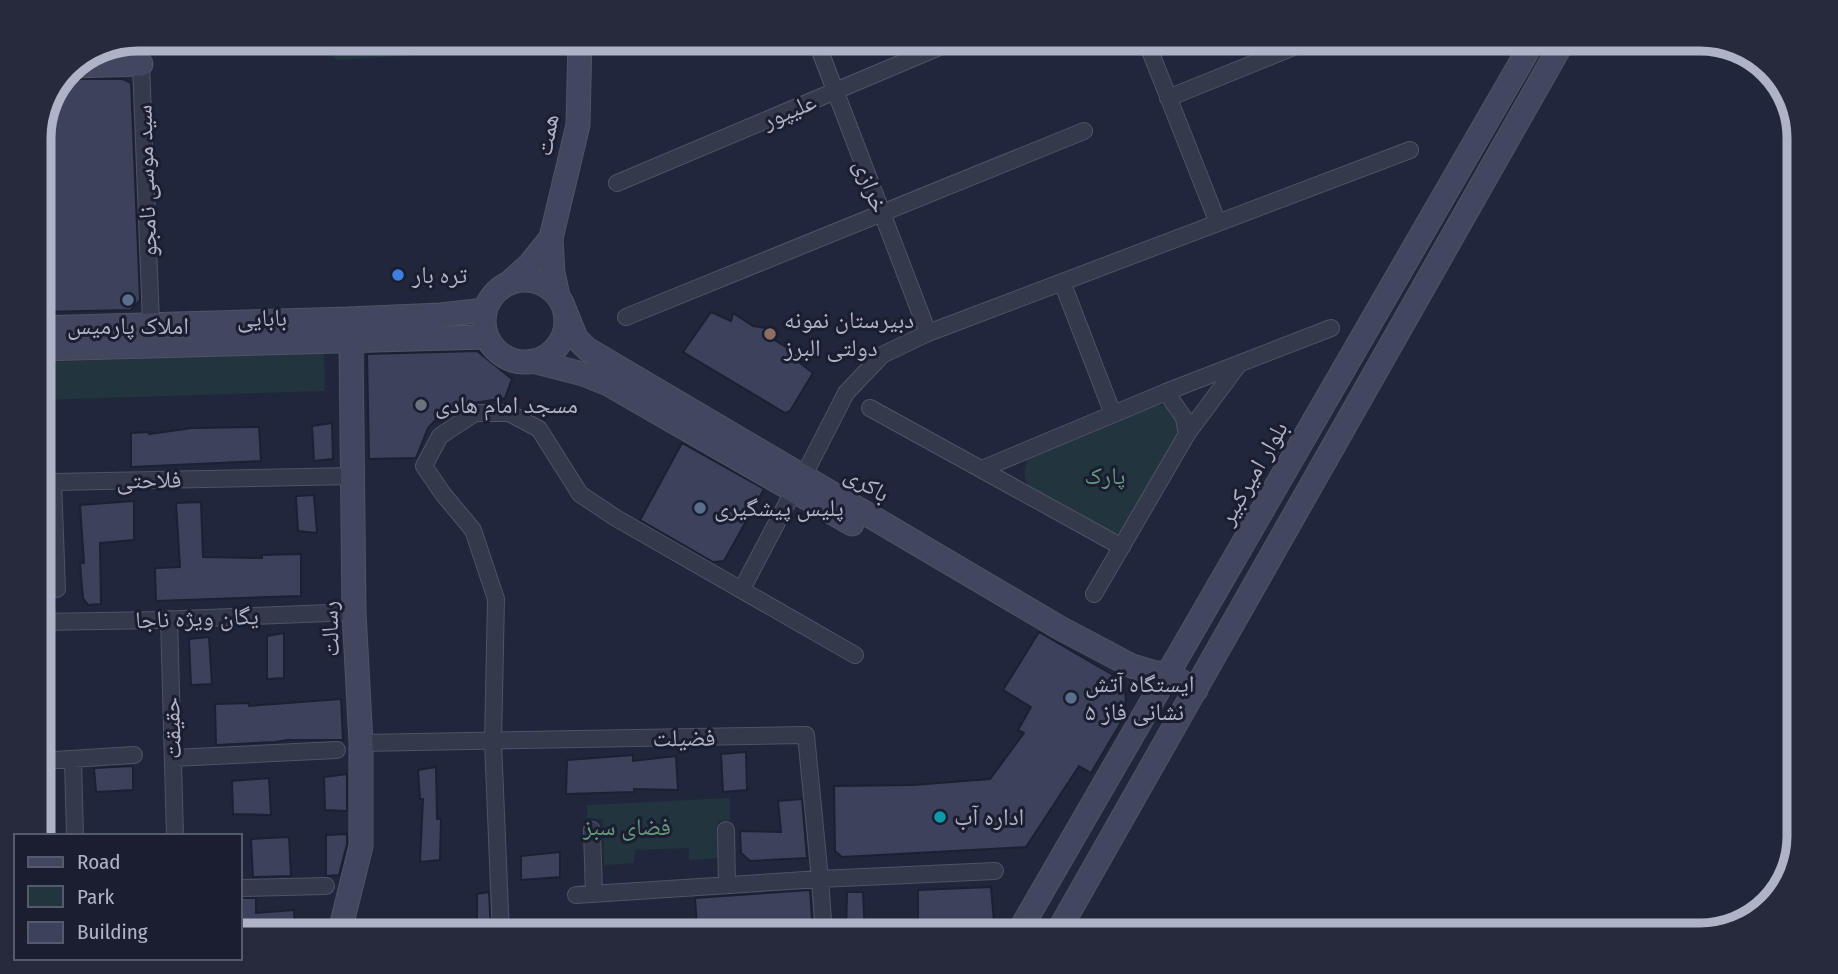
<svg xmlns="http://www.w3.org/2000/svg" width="1838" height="974" font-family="'Fira Sans Condensed','Noto Naskh Arabic',sans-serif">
<rect width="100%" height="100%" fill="#20263c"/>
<path fill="#22343d" d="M333,39L552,38V45L546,47L338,60L333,57Z
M324,353L325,391L39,400V362Z
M1156,405L1168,406L1185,423L1128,528L1120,533H1111L1030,488C1022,477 1024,470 1028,458Z
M730,798V820L718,821L719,858L689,860V848L635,850L634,863L604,865L603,819L587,818V805Z"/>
<path fill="#3c425c" stroke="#1b2032" stroke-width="2" d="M63,79H123L131,83L140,300L131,310L39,312V132Z
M711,312L731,321L733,313L753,326L773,329V339L805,359L800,363L813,373L790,411L785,413L683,352Z
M477,351L512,379L505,398L474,403L464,408L442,413L428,428L416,458L369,459L367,354Z
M332,423L333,459L314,461L312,426Z
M259,427L261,461L131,467V433L149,432V434L192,428Z
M682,443L764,489L724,561L713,562L640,520Z
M39,479H43L45,537H39Z
M314,495L317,533L298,531L296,496Z
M134,501V540L100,543L101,604L88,605L83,598L80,563H84L80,505Z
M201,502L203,557L262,558V555L301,554V596L156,601L155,568L180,567L176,503Z
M39,576H46L47,590L49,595L55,599V606L39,607Z
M1039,632L1125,682L1126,714L1091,773L1079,766L1026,847L842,857L835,851L834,786L913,785L990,779L1024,733L1018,730L1031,707L1003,690Z
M284,633V678L267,679V636Z
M209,637L212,684L191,685L189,639Z
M341,699L343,740H288L275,742L216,745L215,704L249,703V706Z
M746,752L747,790L723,792L721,754Z
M633,755V761L676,756L678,790L634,789V792L566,794L567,760Z
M133,766V790L96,792L94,768Z
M436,767L437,819H441L440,860L420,862L423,799H420L418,770Z
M347,774V811L325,810L324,777Z
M269,778L271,815L233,814L232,781Z
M802,799L807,858L750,861L741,853L740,831L781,832L778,801Z
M50,809V836H39V810Z
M347,834V844L339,875L326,876V835Z
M289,837L291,876L253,877L251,839Z
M560,852V877L521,880V856Z
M991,887L994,922L918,926V890Z
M810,890L812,920L697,927L695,898Z
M489,892L491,935H484L483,931H477V894Z
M847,892H863L865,934L846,935Z
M240,898H256V913L294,910L295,935H240Z"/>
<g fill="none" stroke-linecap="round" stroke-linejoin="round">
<g stroke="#4f5366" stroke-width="18">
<path id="street" d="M140,38L151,323
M815,38L928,333
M1145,38L1218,223
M1168,98L1316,38
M617,183L961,38
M1062,282L1113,414
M626,317L1084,131
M870,408L1122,547
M1187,434L1239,364
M982,469L1166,392L1331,328
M803,477L846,393L882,355L928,333L1410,150
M57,589L53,482L353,476
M742,589L794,490
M1094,594L1187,434L1184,418L1166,392
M169,619L175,836
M39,622L159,620L354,612
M361,743L806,735L820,879L824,935
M173,758L337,750
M73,760L75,836
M39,761L134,755
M592,830L594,894
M726,830L727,885
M240,888L326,886
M576,895L820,879L995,871
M501,935L493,742L496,599L473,530L443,494L424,466L440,436L475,413H509L539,429L580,494L616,518L855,655"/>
</g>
<g stroke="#4f5366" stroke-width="25">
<path id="secondary" d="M72,66L141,64
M484 321a41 41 0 1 1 82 0a41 41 0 1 1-82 0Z
M511,281L529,265L551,238
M558,296L553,273L551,238L578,125L580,38
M564,308L576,338L587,349L1060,628L1132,666L1155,673H1167L1196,690
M39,328L348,319L441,315L485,310
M39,349L486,337
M532,361L583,374L608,384L852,524
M339,935L361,846V743L354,612L351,342L348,319
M1017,935L1535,38
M1056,935L1565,38"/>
</g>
<use href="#street" stroke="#34394c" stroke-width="16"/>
<use href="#secondary" stroke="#42475f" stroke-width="23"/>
</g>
<circle fill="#3f7fe0" stroke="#1a1e30" stroke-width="2.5" cx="398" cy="275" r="7"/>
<g fill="#5c6f8a" stroke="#1a1e30" stroke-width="2.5">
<circle cx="128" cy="300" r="7"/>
<circle cx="700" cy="508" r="7"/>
<circle cx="1071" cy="698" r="7"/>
</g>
<circle fill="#8d6e63" stroke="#1a1e30" stroke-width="2.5" cx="770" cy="334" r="7"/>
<circle fill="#6b7280" stroke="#1a1e30" stroke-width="2.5" cx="421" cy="405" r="7"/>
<circle fill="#0f9aa8" stroke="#1a1e30" stroke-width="2.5" cx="940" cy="817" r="7"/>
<g text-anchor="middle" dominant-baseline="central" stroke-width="6" stroke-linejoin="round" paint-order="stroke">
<g font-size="24" fill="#afb3c8" stroke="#1a1e30">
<text transform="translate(789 111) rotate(-23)">علیپور</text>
<text transform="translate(547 135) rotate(-80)">همت</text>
<text transform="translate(146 181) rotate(-92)">سید موسی نامجو</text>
<text transform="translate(871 186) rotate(69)">خرازی</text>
<text transform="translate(262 318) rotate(-1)">بابایی</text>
<text transform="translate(1253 473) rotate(-60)">بلوار امیرکبیر</text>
<text transform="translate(149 480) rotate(-1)">فلاحتی</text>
<text transform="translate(867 484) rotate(31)">باکری</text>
<text transform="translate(197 618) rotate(-2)">یگان ویژه ناجا</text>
<text transform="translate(330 629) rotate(-92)">رسالت</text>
<text transform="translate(172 728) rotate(-92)">حقیقت</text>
<text transform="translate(684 738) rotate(-1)">فضیلت</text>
</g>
<g font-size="24" fill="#afb3c8" stroke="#1a1e30" text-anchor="start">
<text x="412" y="275">تره بار</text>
<text x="784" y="320">دبیرستان نمونه<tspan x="784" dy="28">دولتی البرز</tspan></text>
<text x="128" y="326" text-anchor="middle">املاک پارمیس</text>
<text x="435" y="405">مسجد امام هادی</text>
<text x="714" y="508">پلیس پیشگیری</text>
<text x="1085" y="684">ایستگاه آتش<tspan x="1085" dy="28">نشانی فاز ۵</tspan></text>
<text x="954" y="817">اداره آب</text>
</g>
<g font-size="24" fill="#649a7c" stroke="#1a1e30">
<text x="1105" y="476">پارک</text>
<text x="627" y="827">فضای سبز</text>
</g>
</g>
<path d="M0 0H1838V974H0ZM138 51H1700A87 87 0 0 1 1787 138V836A87 87 0 0 1 1700 923H138A87 87 0 0 1 51 836V138A87 87 0 0 1 138 51Z" fill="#262a3c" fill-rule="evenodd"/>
<path fill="none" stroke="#afb3c8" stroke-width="9" d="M138 51H1700A87 87 0 0 1 1787 138V836A87 87 0 0 1 1700 923H138A87 87 0 0 1 51 836V138A87 87 0 0 1 138 51Z"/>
<rect x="14" y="834" width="228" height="126" fill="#1a1e30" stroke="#565a6d" stroke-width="2"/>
<rect x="28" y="857" width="35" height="10" fill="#42475f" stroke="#565a6d" stroke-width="2"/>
<text x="77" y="869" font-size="21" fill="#afb3c8">Road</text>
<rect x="28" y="886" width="35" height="21" fill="#22343d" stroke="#565a6d" stroke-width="2"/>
<text x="77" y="904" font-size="21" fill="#afb3c8">Park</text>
<rect x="28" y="922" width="35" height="21" fill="#3c425c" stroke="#565a6d" stroke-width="2"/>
<text x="77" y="939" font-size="21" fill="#afb3c8">Building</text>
</svg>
